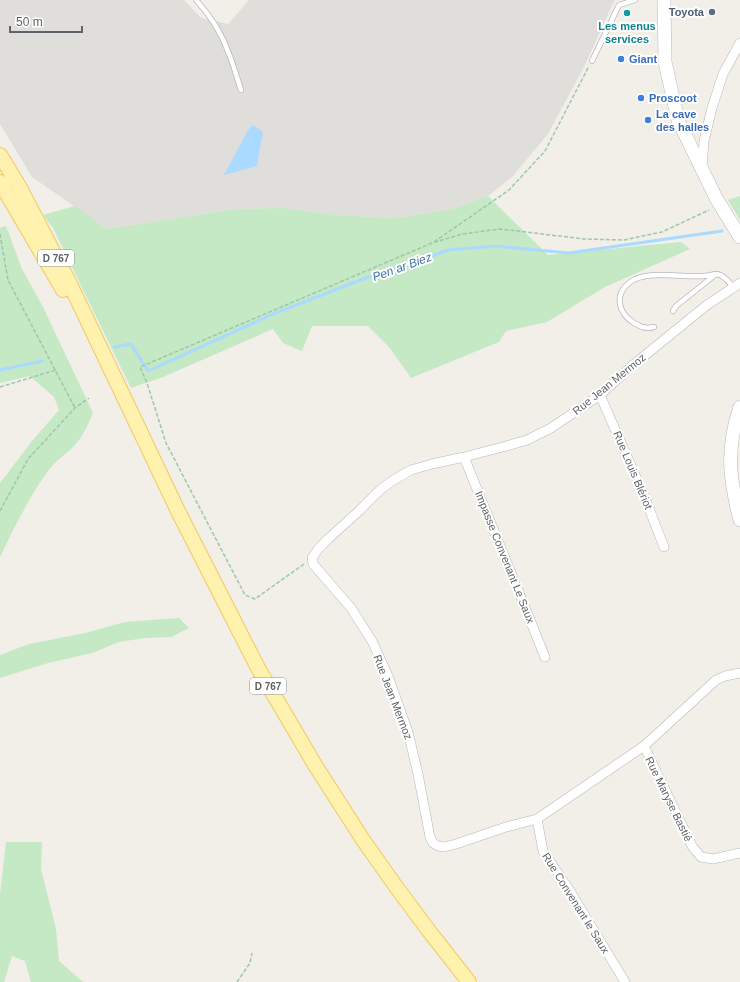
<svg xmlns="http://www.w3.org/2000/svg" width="740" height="982" font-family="Helvetica,sans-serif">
<rect width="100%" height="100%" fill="#f1efe8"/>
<path fill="#e0deda" d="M0,0H184L201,18L228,24L249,0H615L613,3L585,65L548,134L513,176L488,196L452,209L397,218L334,215L283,208L234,209L107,229L32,177L0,124Z"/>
<path fill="#c5e8c5" d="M488,196L548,255L681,242L690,249L605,287L547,322L506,331L499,342L411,378L389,347L368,326H312L302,351L283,343L273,329L163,377L131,388L53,228L43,215L75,206L107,229L234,209L283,208L334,215L397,218L452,209Z
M740,196V220L728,200Z
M6,226L22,269L43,307L93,413C88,425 83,436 75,445C66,454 55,461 48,471C29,497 14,528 0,557V483L32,441L59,410L54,397L30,376L0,383V228Z
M179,618L189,628L171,637L145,638L119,642L92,653L48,663L0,678V655L29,644L85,633L125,622Z
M6,842H42L41,869L56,929L59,961L83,982H31L25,961L12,956L4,982H0V894Z"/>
<path fill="#aadaff" d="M253,125L263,132L257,166L224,175L248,130Z"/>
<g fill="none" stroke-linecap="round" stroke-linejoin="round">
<path stroke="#aadaff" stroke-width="3" d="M114,347L131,344L148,371L273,314L363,279L449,250L495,246L569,253L722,231
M0,370L42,361"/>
<g stroke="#b5b8bc" stroke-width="6">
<path id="lane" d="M196,0C210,15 222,34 229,54C234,66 237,78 241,90
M592,61L619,5L635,0
M673,311L676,306L715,275
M654,327C650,328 646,328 642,327C639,326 637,324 634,323C618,313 614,295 629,283C645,269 685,278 704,276C708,276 713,274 717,274C724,275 729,282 733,287"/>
</g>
<g stroke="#b5b8bc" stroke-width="10">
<path id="street" d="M702,167L704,141L712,108L723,74L740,43
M740,283L707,305L633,365L600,395L585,405L551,428L527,440L503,447L464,457L432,464L411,470L392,481L381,489L359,511L328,539L319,548L312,558L313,564L351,608L372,641L388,676L408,732L418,774L430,837L433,843L438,846L444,847L456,844L506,827L537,819L644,746L716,680L725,676L740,673
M600,395L643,493L664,547
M464,457L545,657
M644,746L692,846L701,857L713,859L740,853
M537,819L543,851L570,891L625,982"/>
</g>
<g stroke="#b6babf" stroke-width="14">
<path id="secondary" d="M664,0L665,62L678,120L716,198L740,237
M740,407C726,449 729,477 740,520"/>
</g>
<g stroke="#f2c960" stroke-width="16">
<path id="primary" d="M0,155L20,188L70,284L178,511L258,668L315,765L363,840L397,888L429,931L469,982
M0,182L63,290"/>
</g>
<path stroke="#9cc7a9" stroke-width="1.5" stroke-dasharray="4 2" stroke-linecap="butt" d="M0,234L8,280L75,408
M434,242L509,190L545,151L589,66
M0,387L56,370
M0,511L28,459L75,408L89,398
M304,564L255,599L245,595L166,443L147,383L140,367L432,243L462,234L501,229L584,239L624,240L662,232L709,210
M237,982L250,963L252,953"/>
<use href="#lane" stroke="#fff" stroke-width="4.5"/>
<use href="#street" stroke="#fff" stroke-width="9"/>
<use href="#secondary" stroke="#fff" stroke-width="13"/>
<use href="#primary" stroke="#fff2af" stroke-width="14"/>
</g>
<circle fill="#5c6f8a" stroke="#fff" stroke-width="1.5" cx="712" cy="12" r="4"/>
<circle fill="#0f9aa8" stroke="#fff" stroke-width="1.5" cx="627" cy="13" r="4"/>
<g fill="#3f7fe0" stroke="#fff" stroke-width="1.5">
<circle cx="621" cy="59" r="4"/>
<circle cx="641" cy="98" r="4"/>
<circle cx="648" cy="120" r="4"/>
</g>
<g text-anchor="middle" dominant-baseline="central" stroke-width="4" stroke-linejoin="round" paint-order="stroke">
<g fill="#fff" stroke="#8f9295" stroke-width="1">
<rect x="38" y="250" width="36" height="16" rx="3"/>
<rect x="250" y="678" width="36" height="16" rx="3"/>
</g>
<g font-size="10" font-weight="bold" fill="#5f6368">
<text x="56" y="258">D 767</text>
<text x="268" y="686">D 767</text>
</g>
<g font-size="11" font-weight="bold" fill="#4e5e75" stroke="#fff" text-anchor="end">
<text x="704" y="12">Toyota</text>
</g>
<g font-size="11" font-weight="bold" fill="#0d838f" stroke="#fff">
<text x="627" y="26">Les menus<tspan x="627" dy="13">services</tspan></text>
</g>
<g font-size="11" font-weight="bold" fill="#366cbe" stroke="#fff" text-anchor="start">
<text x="629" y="59">Giant</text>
<text x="649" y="98">Proscoot</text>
<text x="656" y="114">La cave<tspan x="656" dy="13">des halles</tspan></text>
</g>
<g font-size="11" fill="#5f6368" stroke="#fff">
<text transform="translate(609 384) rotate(-39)">Rue Jean Mermoz</text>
<text transform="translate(633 470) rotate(67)">Rue Louis Blériot</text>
<text transform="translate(505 557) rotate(68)">Impasse Convenant Le Saux</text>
<text transform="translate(393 697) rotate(69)">Rue Jean Mermoz</text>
<text transform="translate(669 799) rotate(64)">Rue Maryse Bastié</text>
<text transform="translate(576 903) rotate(58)">Rue Convenant le Saux</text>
</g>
<g font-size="12" font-style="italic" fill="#4174aa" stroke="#fff">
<text transform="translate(402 267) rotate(-20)">Pen ar Biez</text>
</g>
</g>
<path d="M10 26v6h72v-6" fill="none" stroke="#5f6368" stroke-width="2"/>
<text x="16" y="26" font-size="12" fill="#5f6368" stroke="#ffffff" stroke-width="3" paint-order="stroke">50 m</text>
</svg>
